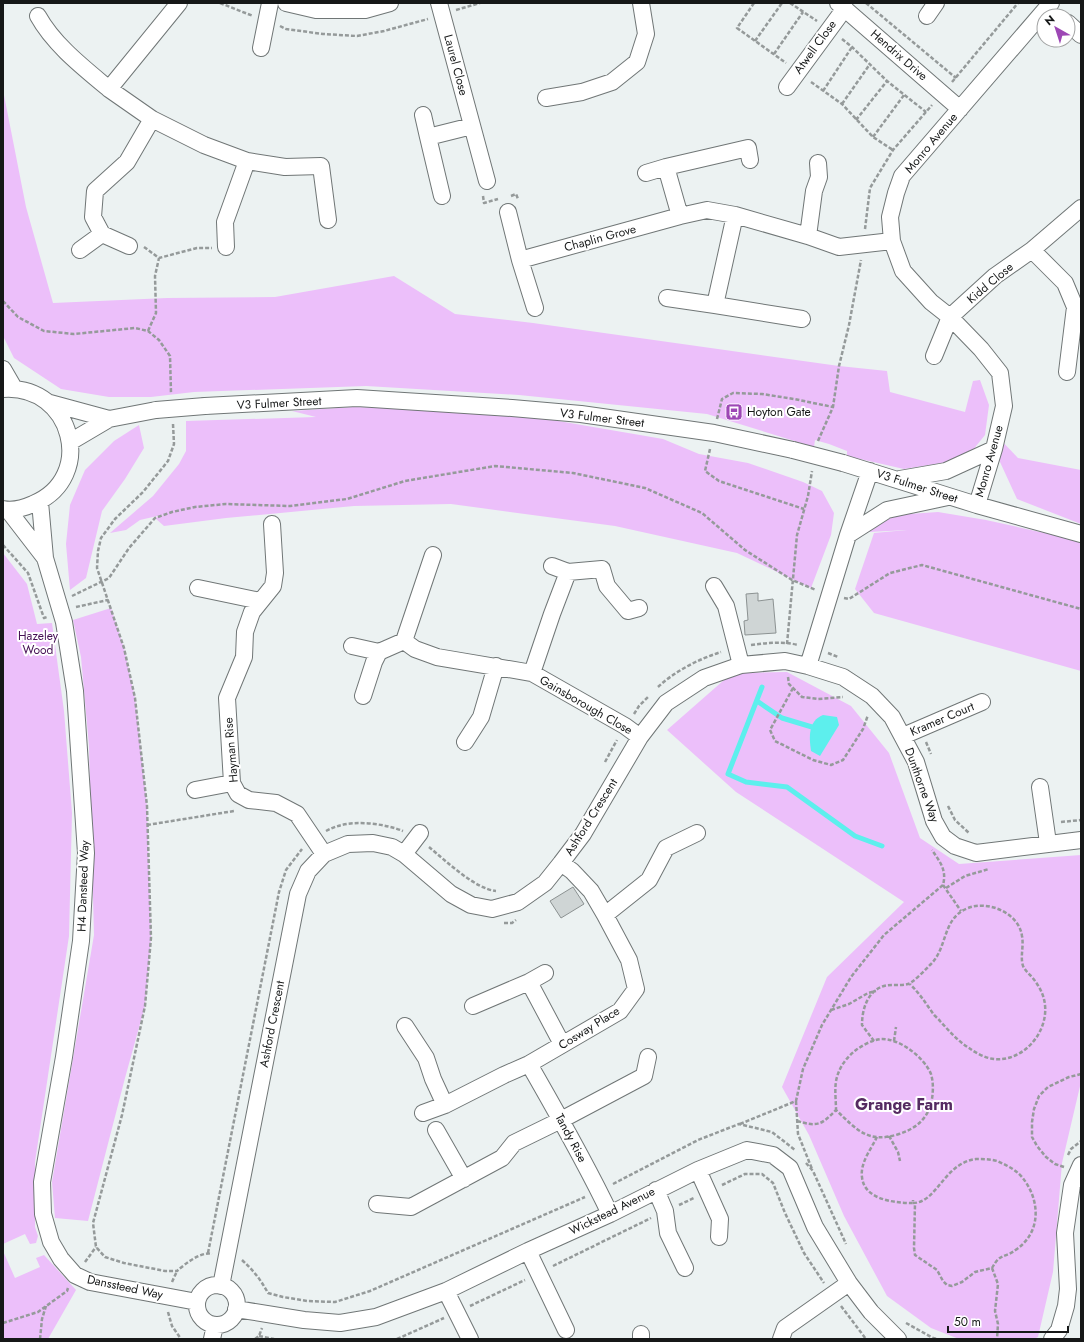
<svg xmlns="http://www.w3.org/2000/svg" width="1084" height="1342" font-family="Jost,sans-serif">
<rect width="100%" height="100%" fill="#ecf2f2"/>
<path fill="#ecbffa" d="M3,90L26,207L53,303L167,298L275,297L394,276L455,314L533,323L839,366L887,371L890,392L965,412L973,381L980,380L989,405L985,435L968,456L948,462L904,469L847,456V451L829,444L815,440L814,447L707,414L519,395L366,386L194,392L151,397H109L61,389L14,358L3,336Z
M353,407L429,409L541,418L663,439L699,454L748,463L803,482L822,491L834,513L831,535L811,588L737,553L615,526L451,504L354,506L226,518L164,526L155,518L166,514L140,520L126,530L110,533L153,496L179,464L186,451V421L316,417L292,411Z
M139,425L144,448L125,479L102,511L86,578L70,590L66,544L70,505L85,470L114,441Z
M997,436L1018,458L1081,470V524L1017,499L994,449Z
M938,512L986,520L1081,541V671L874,613L855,589L874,533L907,530L869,532L895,515Z
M3,553L27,584L37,624L52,623L64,711L72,813L69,936L35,1162V1227L38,1236L36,1243L30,1244L25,1234L3,1244Z
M111,608L124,648L135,698L147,806L151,938L145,1006L125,1078L88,1221L55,1218L52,1182L94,935L89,746L81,657L73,620Z
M787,672L851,706L889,753L920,838L959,864L1081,855V1082L1062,1163L1053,1272L1038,1337L1034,1339H959L931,1328L887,1296L844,1216L809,1135L782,1087L827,977L904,902L736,792L667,730L732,673Z
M3,1251L15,1278L40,1267L36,1258L44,1255L76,1290L48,1339H3Z"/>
<path fill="#5defed" d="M823,715L837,717L839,725L820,756L811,751C809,737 808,721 823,715Z"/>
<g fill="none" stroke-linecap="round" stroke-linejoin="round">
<path stroke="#5defed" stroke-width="5" d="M762,687L728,774L746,782L787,787L855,836L882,846
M757,701L782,718L812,727"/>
</g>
<path fill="#cfd5d5" stroke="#8c9292" d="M758,593V601L773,599L776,633L745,635L744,621L748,620L746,594Z
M573,887L584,904L561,918L550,901Z"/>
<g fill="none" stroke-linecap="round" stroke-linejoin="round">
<g stroke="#707676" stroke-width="18">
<path id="minor" d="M286,3L316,10H365L390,3
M439,3L487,181
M838,3L960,109
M38,16C54,45 84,68 109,89L179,3
M927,16L936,3
M1068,23L1081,35
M261,48L270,3
M787,87L845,8
M109,89L152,119L127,162L95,191L93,217L102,234L129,246
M546,98L582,92L612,82L637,62L646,34L641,3
M423,115L428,137
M152,119L204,145L247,161L225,222L226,247
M247,161L285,167L321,166L328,220
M666,167L680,216
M646,173L666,167L748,148L750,160
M442,196L428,137L472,126
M508,212L520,260L680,216L707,210L735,215L808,236L839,247L892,241
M808,236L814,191L819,177L818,163
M80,250L102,234
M1032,250L1065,283L1075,307L1067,372
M520,260L535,308
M667,298L715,305L735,215
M715,305L802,319
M934,356L950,317L995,276L1032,250L1081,208
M3,369L14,388
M3,389C73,384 97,478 33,504C24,508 13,511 3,509
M50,403L109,419
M205,406L357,398L512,408L581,414L714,433L793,450
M70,442L109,419L156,410
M843,463L977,505L1081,534
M900,479L946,471L994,449
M40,502L45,558L64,622L75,691L86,853L81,941L64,1057L42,1182L43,1214L51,1242L61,1259L75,1275L90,1282L197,1302
M977,505L994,449L1004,406L1000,373L981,349L950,317L931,302L903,271L892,241L890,217L896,193L902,176L1051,3
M8,510L45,558
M272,524L275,573L273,586L252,612L245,632L244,657L227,698L232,783L238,794L249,800L276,803L297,814L324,854
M848,535L887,510L948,497
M552,566L568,572L602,569L607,586L628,611L639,608
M714,586L726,606L741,665
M198,588L260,601
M404,641L433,555
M352,646L379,652
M808,666L848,535L870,471
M532,673L552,614L568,572
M363,696L374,662L379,652L404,641L415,649L437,657L532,673L625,726L640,737
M903,736L982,702
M465,742L481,717L496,666
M1040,787L1048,843
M195,790L232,783
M404,854L420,833
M605,915L649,880L666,848L697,833
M529,982L562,1044
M473,1006L529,982L545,973
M405,1026L426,1058L433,1079L445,1105
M529,1064C557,1113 586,1163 610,1214
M423,1113L445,1105L504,1075L529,1064L620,1011L636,989L629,960L605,915L591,891L572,871L561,863
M436,1130L464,1179
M698,1170L720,1219L719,1237
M656,1190L665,1211L668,1233L685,1268
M377,1204L411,1207L502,1158L514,1143L561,1120L644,1076L648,1057
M528,1251L566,1330
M197 1305a20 20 0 1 1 40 0a20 20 0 1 1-40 0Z
M221,1286L298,894L308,871L324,854L348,844L373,843L392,847L404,854L451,894L471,905L492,909L518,902L545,883L561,863L583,834L640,737L666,703L704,678L741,665L785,661L808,666L843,677L872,696L892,717L916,762L934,821L943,837L955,846L976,853L1081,840
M446,1291L470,1339
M236,1309L304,1320L340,1323L376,1317L446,1291L528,1251L610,1214L698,1170L747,1150L773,1155L790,1168L815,1227L849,1283L871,1312L898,1339
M212,1339L215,1325
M641,1339V1334
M781,1339L785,1328L849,1283
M1052,1339L1059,1330L1066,1306L1068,1289L1065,1233L1072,1185L1081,1165"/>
</g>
<path stroke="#959a9a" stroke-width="2.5" stroke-dasharray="4 2" stroke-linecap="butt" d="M220,3L253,16
M754,3L737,28L786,63
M790,3L817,21
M866,3L956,78
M456,10L480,3
M280,26L286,29L323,34L357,36L384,31L428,19
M842,39L852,47L887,81L926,112
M755,41L782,3
M774,54L803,12
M811,82L842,104L873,137L893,150
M952,82L1018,3
M823,91L852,47
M842,104L870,64
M856,120L887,81
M873,137L904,95
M483,196L484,203L498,199
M511,196L516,194L518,199
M865,229L870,188L893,150L932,105
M144,247L159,258L197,248H212
M3,301L18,317L44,331L74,334L135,328L148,331L159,340L170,356L171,393
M148,331L156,313L155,276L159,258
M717,419L722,399L733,393L762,394L794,399L833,407
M173,424L174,444L168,461L143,492L115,519L101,538L98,551L97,568L124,648L135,698L147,806L151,938L145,1006L122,1115L93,1223L96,1247L105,1257L124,1263L165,1271H177C185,1264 201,1251 212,1254
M818,441L833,407L839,366L849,325L861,260
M710,449L705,471L719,481L804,509
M3,545L28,573L44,618L47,617
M72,596L109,578L129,548L155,518L172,512L195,507L226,504L290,506L347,499L405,481L495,466L573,473L645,488L702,513L745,550L792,580L816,590
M844,598L849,599L890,573L922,565L1081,609
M76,607L108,600
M787,644L797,535L808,496L812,471
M751,645C767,643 782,641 798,645
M828,653L838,657
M788,677L789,684L802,697L818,699L843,697
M658,687C675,671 699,659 721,652
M793,688L770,730L775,741L813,760L831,765L843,760L863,729L868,715
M634,714L639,706L649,696
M926,742L931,754
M605,762L617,740
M948,806L955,820L969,833
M1061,822L1081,820
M147,825L234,811
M326,831C330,829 334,827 338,826C356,820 386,824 403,831
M429,847C446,861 475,889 496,891
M943,885L961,911
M946,888L965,876L989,869
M504,923H512L516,920
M831,1010L849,1004L868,993L876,991
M874,1041L862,1025C862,1010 867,991 884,986C892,984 901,986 908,984C913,983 927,968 931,964C948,947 942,918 968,908C988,900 1019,913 1022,936C1024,947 1020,956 1023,966C1025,970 1028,973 1031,976C1038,984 1044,994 1045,1005C1048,1033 1023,1062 994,1059C985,1058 976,1053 969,1048C958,1041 949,1031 940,1021C938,1018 934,1016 932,1012C925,1002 919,993 910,984
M894,1041L896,1027
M796,1101L798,1134L812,1169
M797,1121C818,1127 821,1125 836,1110C857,1130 868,1144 899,1134C914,1129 926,1121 931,1104C933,1095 934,1084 931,1074C924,1057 899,1038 881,1039C872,1040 863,1045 856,1050C847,1057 840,1066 837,1077C834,1087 836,1099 836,1110
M740,1124L796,1101L803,1069L822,1025L851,977L884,935L943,885C947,870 940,862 932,850
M889,1136L898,1152L900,1161
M877,1137C871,1149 860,1163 862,1177C864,1200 895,1203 913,1203V1200
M1068,1155L1071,1149L1081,1141
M806,1163L813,1171L846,1244
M1064,1167L1055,1164L1046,1157L1037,1146L1032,1137V1122L1034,1109L1039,1096L1048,1087L1069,1077L1081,1074
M613,1184L698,1140L739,1124L772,1132L795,1150
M722,1185L745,1174H762L773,1183L785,1213L804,1253L824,1283
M913,1203C937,1203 944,1163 976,1159C983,1159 990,1159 997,1161C1006,1165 1015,1169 1022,1177C1040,1199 1042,1231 1017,1249C1004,1259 1001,1252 992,1268L975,1272L962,1282L952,1286L947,1285L943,1281L937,1270L915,1255L914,1248L915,1203
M679,1205L694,1198
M208,1253L279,892L286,870L302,849
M242,1260C253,1270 261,1280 268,1293L283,1297L307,1301L335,1302L370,1291L585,1197
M85,1262L96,1247
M553,1266L651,1218
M992,1268L998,1284L995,1311L998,1324L997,1339
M172,1282L177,1271
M470,1306L525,1280
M841,1306L866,1339
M168,1312L172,1326L181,1339
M3,1323L38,1312L67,1291L68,1288
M906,1323L933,1338L937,1339
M259,1336L274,1339
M40,1339L42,1319L46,1306
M255,1339L259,1336L262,1328
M397,1339L444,1318"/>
<use href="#minor" stroke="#fff" stroke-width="16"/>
<g stroke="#707676" stroke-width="18" stroke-linecap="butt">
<path id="minor-bridge" d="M156,410L205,406
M793,450L843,463"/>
</g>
<use href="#minor-bridge" stroke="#fff" stroke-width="16"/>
</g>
<defs>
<g id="bus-square" transform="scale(0.9)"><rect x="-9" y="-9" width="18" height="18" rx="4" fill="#9d47b5" stroke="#fff"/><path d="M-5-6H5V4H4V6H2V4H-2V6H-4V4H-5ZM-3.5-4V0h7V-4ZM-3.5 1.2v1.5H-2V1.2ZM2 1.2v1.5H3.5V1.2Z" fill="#fff"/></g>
</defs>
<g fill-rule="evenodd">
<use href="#bus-square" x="734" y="412"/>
</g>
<g text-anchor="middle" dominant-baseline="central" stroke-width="4" stroke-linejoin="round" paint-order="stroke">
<g font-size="12" fill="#161818" stroke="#fff">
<text transform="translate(815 47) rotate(-54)">Atwell Close</text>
<text transform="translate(899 55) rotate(41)">Hendrix Drive</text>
<text transform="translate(456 65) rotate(75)">Laurel Close</text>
<text transform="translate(931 143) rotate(-50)">Monro Avenue</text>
<text transform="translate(600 238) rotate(-15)">Chaplin Grove</text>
<text transform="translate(990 283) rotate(-40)">Kidd Close</text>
<text transform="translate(279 403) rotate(-3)">V3 Fulmer Street</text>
<text transform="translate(602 418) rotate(7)">V3 Fulmer Street</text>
<text transform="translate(989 461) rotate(-74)">Monro Avenue</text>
<text transform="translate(917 486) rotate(18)">V3 Fulmer Street</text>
<text transform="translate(586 705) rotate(30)">Gainsborough Close</text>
<text transform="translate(942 719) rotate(-23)">Kramer Court</text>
<text transform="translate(231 750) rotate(-95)">Hayman Rise</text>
<text transform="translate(922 785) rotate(70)">Dunthorne Way</text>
<text transform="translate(591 817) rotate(-58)">Ashford Crescent</text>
<text transform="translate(83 886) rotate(-88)">H4 Dansteed Way</text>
<text transform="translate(272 1024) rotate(-79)">Ashford Crescent</text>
<text transform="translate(589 1028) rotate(-32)">Cosway Place</text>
<text transform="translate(571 1138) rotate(62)">Tandy Rise</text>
<text transform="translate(612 1211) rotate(-26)">Wickstead Avenue</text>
<text transform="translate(125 1287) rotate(12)">Danssteed Way</text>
</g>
<g font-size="12" fill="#161818" stroke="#fff" text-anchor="start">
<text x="747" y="412">Hoyton Gate</text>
</g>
<g font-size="12" fill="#461055" stroke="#fff">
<text x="38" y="636">Hazeley<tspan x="38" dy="14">Wood</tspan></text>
</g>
<g font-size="16" font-weight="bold" fill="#552b61" stroke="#fff">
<text x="904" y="1104">Grange Farm</text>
</g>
</g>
<rect width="1084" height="1342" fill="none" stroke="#161818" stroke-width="8"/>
<g transform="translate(1056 28) rotate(321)"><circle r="19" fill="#ffffff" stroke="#a2a3a3"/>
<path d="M0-3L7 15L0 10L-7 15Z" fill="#9d47b5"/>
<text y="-6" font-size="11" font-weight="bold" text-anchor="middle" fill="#161818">N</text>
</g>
<path d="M948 1326v6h120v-6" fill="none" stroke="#161818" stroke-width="2"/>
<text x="954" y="1326" font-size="12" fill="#161818" stroke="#ffffff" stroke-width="3" paint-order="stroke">50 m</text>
</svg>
